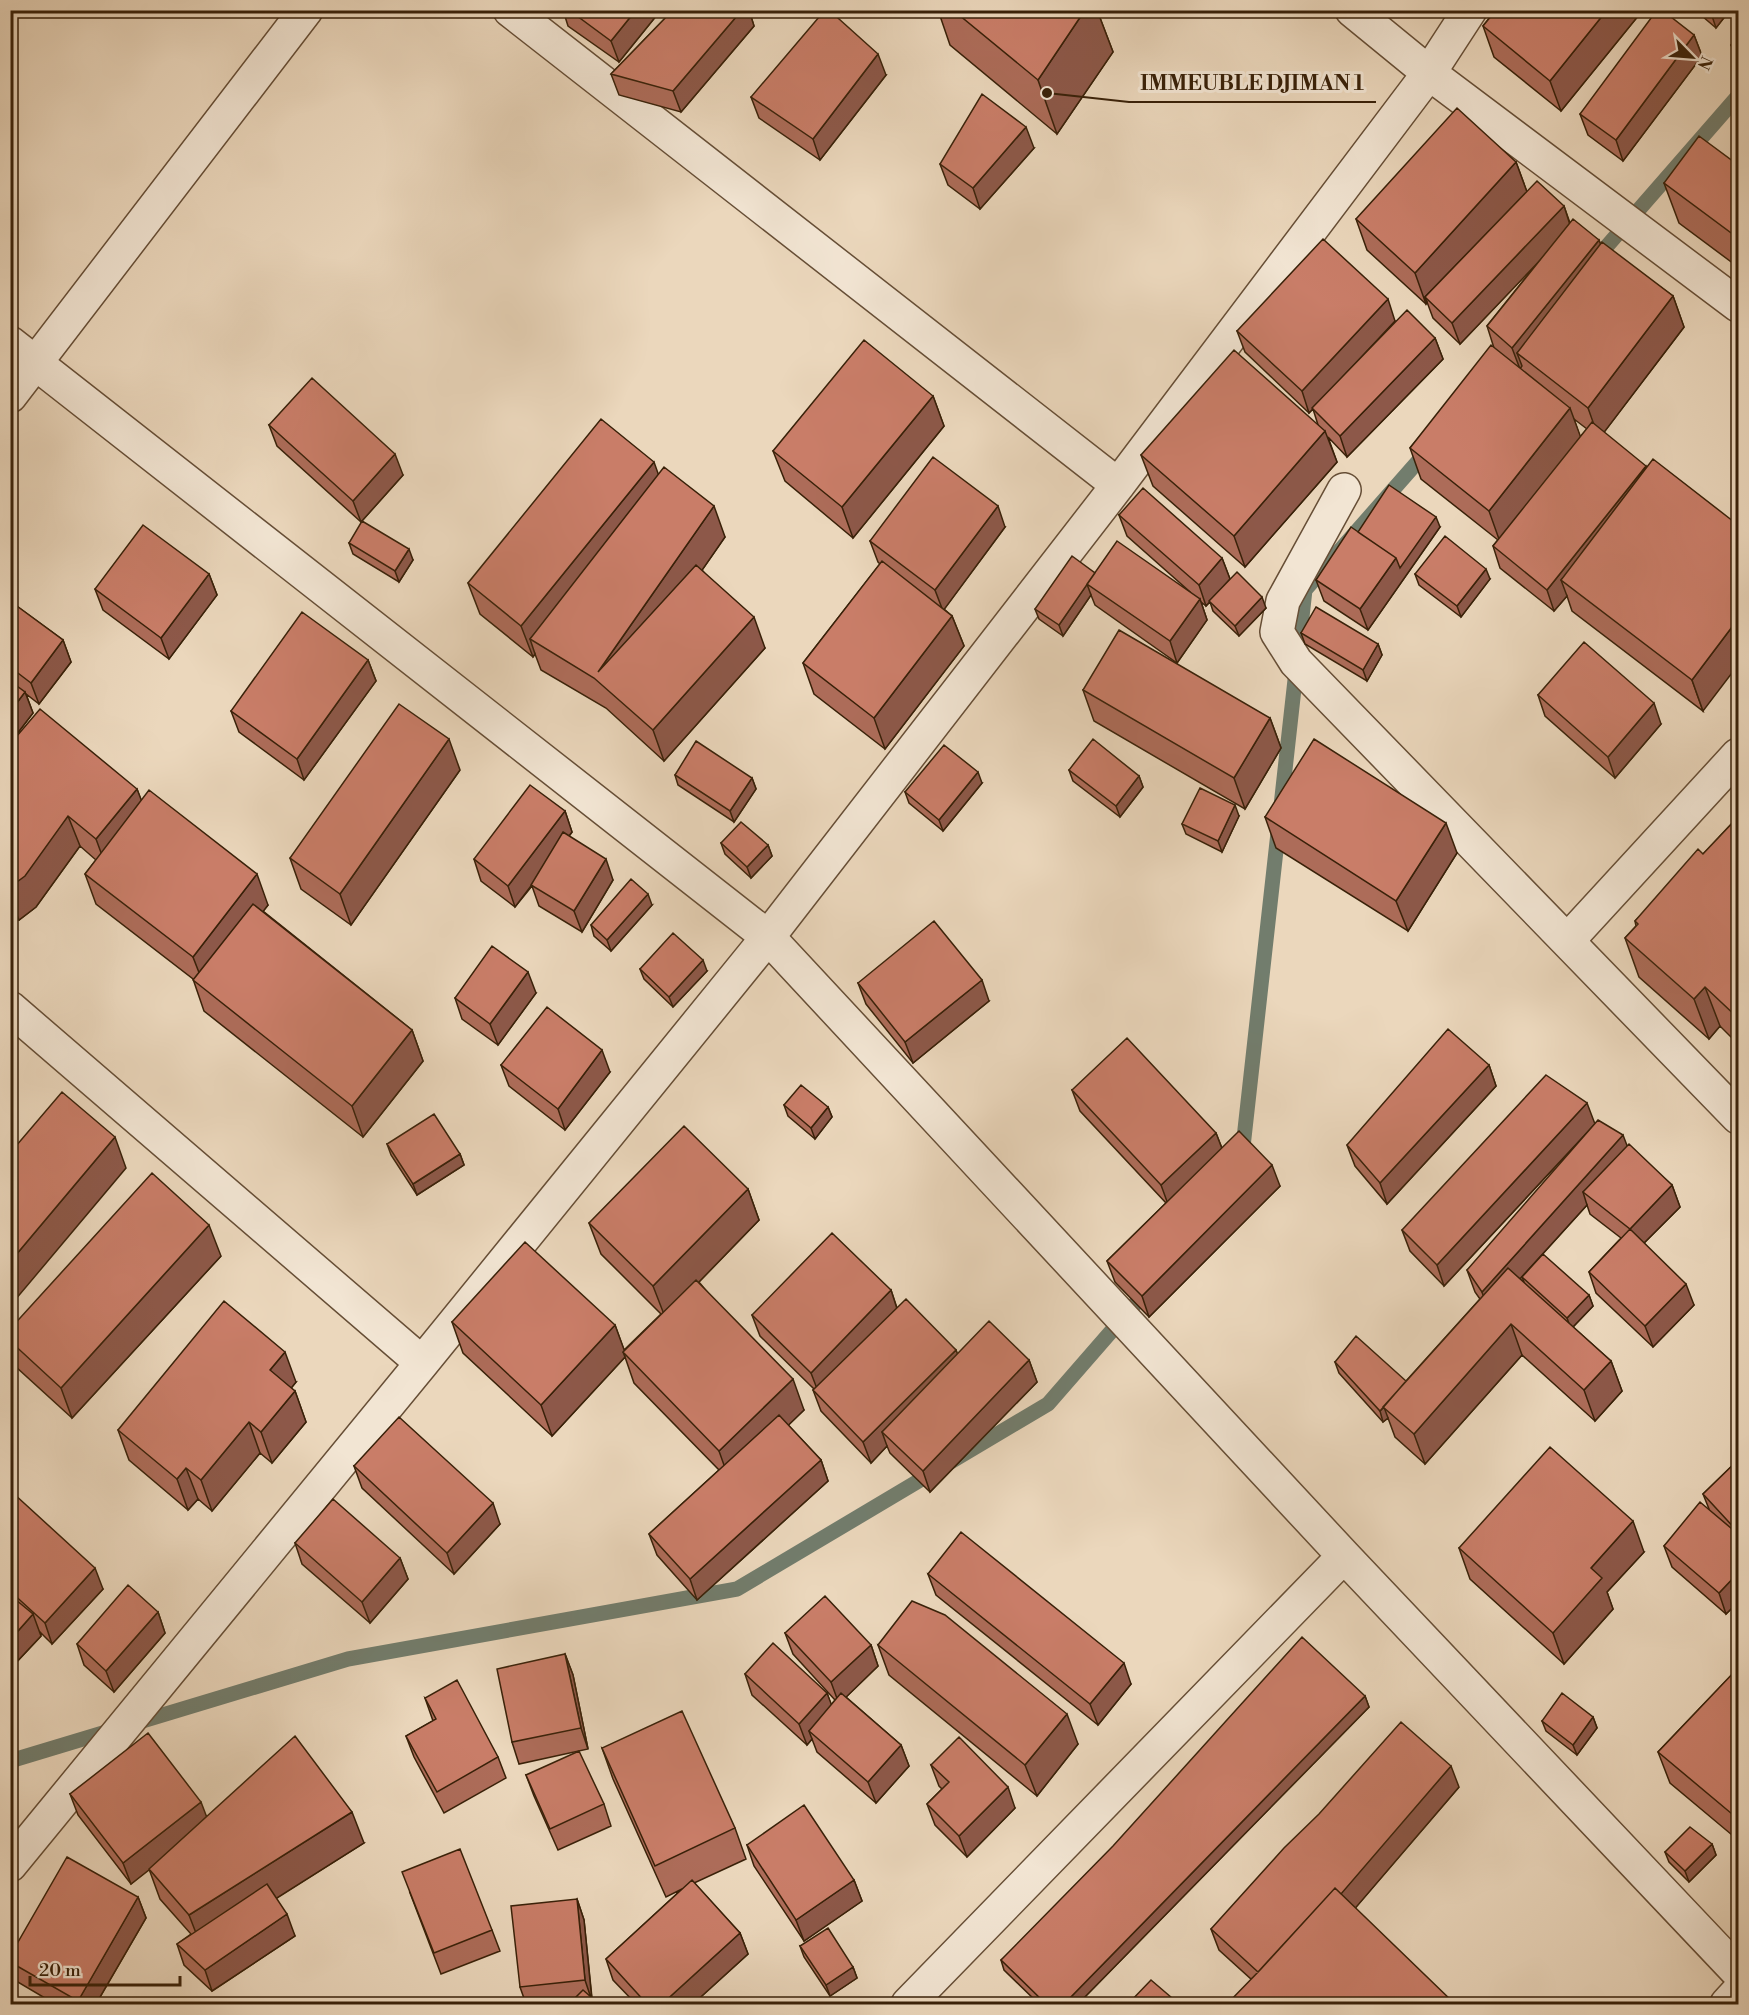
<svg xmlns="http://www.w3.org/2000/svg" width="1749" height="2015" font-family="'Libre Bodoni',serif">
<rect width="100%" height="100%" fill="#ebd7bc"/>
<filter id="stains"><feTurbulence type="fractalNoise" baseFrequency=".00333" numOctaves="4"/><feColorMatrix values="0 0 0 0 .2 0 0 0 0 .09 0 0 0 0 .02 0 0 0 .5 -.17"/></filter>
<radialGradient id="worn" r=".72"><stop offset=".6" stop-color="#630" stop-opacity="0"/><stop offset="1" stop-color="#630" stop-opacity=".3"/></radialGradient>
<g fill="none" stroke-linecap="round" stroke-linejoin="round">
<path stroke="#727d6d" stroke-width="15" d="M1594,261L1738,96
M1242,1156L1305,590L1428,450
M10,1761L348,1659L737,1589L1048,1404L1149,1288"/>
<g stroke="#664e36" stroke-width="36">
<path id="street" d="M510,10L1118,485
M1352,10L1429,73L1738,305
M10,343L768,937L1344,1556L1738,1972
M10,396L306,10
M1344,490L1283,601L1277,632L1296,662L1738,1117
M1568,940L1738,755
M10,1008L422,1363
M10,1865L422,1363L768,937L1118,485L1429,73L1470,10
M908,2004L1344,1556
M1727,2004L1738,1992"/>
</g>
<use href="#street" stroke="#f2e5d3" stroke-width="33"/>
</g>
<path fill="#ad6c59" stroke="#392109" stroke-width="1.5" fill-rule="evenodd" d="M563,10H661L619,62L568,26Z
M673,10H749L754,26L681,112L619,95L611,74Z
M938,10H1097L1113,52L1057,134L950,45Z
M1496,10H1643L1561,111L1494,57L1483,26Z
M1695,10H1730L1716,28Z
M1694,35L1702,56L1623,161L1588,135L1580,114Z
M1738,36V64L1731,45Z
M886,75L820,160L759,118L751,97Z
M1034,148L980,209L948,185L940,164Z
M1516,162L1527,192L1564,206L1570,223L1599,240L1600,244L1673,296L1684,327L1604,432L1703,711L1572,611L1567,596L1554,611L1500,568L1493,546L1498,540L1421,479L1410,448L1494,348L1487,326L1539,261L1460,344L1433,318L1427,302L1426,304L1367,250L1356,219ZM1574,419L1587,429L1580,437Z
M1738,165V267L1679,223L1664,183Z
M1395,321L1344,375L1435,338L1443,359L1347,457L1328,437L1337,462L1245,567L1153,486L1141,455L1318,425L1313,409L1309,413L1245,352L1237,331Z
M933,396L944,426L853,538L785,481L773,451Z
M269,425L403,475L361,522L277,446Z
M658,475L725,537L702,570L765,648L664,761L606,708L541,670L535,654L533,657L480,614L468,583Z
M1119,515L1222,558L1230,579L1266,608L1239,636L1213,611L1210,602L1206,606L1201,602L1207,620L1177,663L1095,605L1091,595L1063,636L1039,619L1035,609L1095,573L1189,591L1127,536Z
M1005,527L944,609L952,616L964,646L885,749L814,694L803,663L880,564L878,562L870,541Z
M1440,527L1368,630L1324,601L1316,580L1358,532Z
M349,543L413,560L399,582L353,554Z
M209,574L217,595L169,659L103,610L95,589Z
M1415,574L1490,579L1461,617L1419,585Z
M10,601L63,640L71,662L39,704L26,694L33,713L10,743Z
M1301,633L1378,644L1382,655L1367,681L1305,644Z
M368,660L376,681L304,780L239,732L231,711Z
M1083,690L1270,718L1281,748L1245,809L1094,721Z
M1538,695L1661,724L1615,778L1545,716Z
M10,744L137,789L141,800L268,905L263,911L412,1030L423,1061L363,1137L204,1011L193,979L96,904L85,874L96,860L80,846L36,907L19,920L10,914Z
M460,770L351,925L301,889L290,858Z
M1069,770L1139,776L1143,787L1120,817L1073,781Z
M675,775L752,778L756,789L734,822L678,785Z
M982,783L943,831L909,803L905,792Z
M565,811L572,832L569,836L613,880L582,932L539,906L532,886L515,907L481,881L474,859Z
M1239,816L1222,852L1186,834L1182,824Z
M1265,817L1457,853L1408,931L1276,848Z
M1738,817V1044L1720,1026L1709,1039L1639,977L1625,938L1636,926L1635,921L1703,854Z
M721,843L768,845L772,856L751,878L725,854Z
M652,905L611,951L594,936L591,925Z
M640,969L707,971L673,1007L644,979Z
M858,983L989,1001L913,1063L866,1004Z
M536,993L498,1045L462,1019L455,998Z
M501,1065L610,1072L565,1130L509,1086Z
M1489,1065L1496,1086L1387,1204L1355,1166L1347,1145Z
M1072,1090L1216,1133L1222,1148L1280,1186L1149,1317L1115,1282L1107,1261L1166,1203L1080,1111Z
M784,1105L828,1107L832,1117L815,1139L788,1116Z
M1595,1124L1444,1286L1410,1251L1402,1230Z
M387,1144L460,1154L464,1165L417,1195L391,1155Z
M1627,1146L1672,1185L1680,1207L1644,1243L1694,1305L1653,1347L1596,1293L1589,1272L1621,1238L1590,1214L1587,1205L1520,1279L1524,1282L1522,1277L1589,1295L1593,1306L1573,1327L1611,1361L1622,1391L1595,1421L1522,1355L1425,1464L1395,1437L1388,1418L1383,1422L1339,1373L1335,1362L1406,1381L1480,1299L1475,1292L1467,1270Z
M748,1189L759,1220L699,1282L804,1410L788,1425L821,1460L828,1481L697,1600L657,1555L649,1534L719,1470L634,1383L625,1357L552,1436L463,1353L452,1322L615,1325L624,1350L661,1314L601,1254L589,1223Z
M221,1256L72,1418L15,1366L10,1353V1329Z
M891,1290L897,1308L956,1350L957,1354L1029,1360L1037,1382L930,1492L890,1453L887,1446L871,1463L821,1411L813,1390L814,1389L760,1336L752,1315Z
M296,1382L291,1388L295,1391L306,1422L272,1463L260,1453L212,1511L198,1499L188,1510L129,1460L118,1430Z
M1738,1460V1602L1726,1614L1672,1567L1664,1546L1709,1509L1703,1494Z
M354,1466L500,1524L454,1574L362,1488Z
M10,1496L103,1589L52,1644L39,1631L41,1636L10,1669Z
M295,1543L400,1558L408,1579L370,1623L302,1564Z
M1459,1548L1644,1552L1607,1592L1613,1609L1564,1664L1470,1579Z
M928,1574L1131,1684L1098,1725L936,1595Z
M158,1612L165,1633L114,1692L84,1665L77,1644Z
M785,1633L871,1645L878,1666L846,1697L901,1745L909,1766L876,1803L817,1752L812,1739L807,1745L752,1695L745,1674L827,1693L831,1705L835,1700L793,1654Z
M878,1645L1078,1744L1037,1796L889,1675Z
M565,1654L573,1675L588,1749L519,1764L512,1742Z
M1738,1668V1840L1670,1783L1658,1752Z
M1365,1696L1369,1707L1078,2004H1039L1004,1970L1001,1960Z
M425,1698L498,1757L506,1778L444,1813L414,1757L406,1736L433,1721Z
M1593,1717L1597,1728L1577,1755L1546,1731L1542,1721Z
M602,1748L735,1828L746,1859L694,1883L740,1933L748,1954L693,2004H636L613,1980L606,1959L682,1889L666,1897L613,1779Z
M931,1765L1015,1808L967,1857L935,1825L927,1804L942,1789L939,1786Z
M526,1775L604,1804L611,1826L558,1850L534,1796Z
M1459,1787L1355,1908L1251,1979L1219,1950L1211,1929Z
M70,1794L207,1816L364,1843L276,1898L295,1936L212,1991L184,1965L177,1944L191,1934L160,1899L149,1869L131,1884L78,1815Z
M1712,1844L1716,1855L1689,1882L1669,1862L1665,1852Z
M747,1845L854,1880L862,1901L804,1941L754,1866Z
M410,1893L492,1930L500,1951L441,1974Z
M138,1897L146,1918L96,2004H55L16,1981L10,1967V1956Z
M577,1899L584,1920L592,1998L570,2004H526L520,1987Z
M800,1946L853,1967L857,1978L830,1996L804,1957Z"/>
<path fill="#8d5849" stroke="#392109" stroke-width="1.5" d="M636,10H661L619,62L611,41Z
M742,10H749L754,26L681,112L673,91Z
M1085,10H1097L1113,52L1057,134L1038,80Z
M1607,10H1643L1561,111L1550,81Z
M1710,10H1730L1716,28Z
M1694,35L1702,56L1623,161L1616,140Z
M878,54L886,75L820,160L813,139Z
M1026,127L1034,148L980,209L973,188Z
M1516,162L1527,192L1425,297L1427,302L1426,304L1415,273Z
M1564,206L1571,228L1460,344L1452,323Z
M1599,240L1607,261L1517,353L1522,366L1520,369L1512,348Z
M1673,296L1684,327L1599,439L1588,408Z
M1388,299L1395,321L1309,413L1302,391Z
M1435,338L1443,359L1347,457L1340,436Z
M933,396L944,426L853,538L842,507Z
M1570,408L1581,438L1500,542L1489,511Z
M1325,431L1337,462L1245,567L1234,536Z
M395,454L403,475L361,522L353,501Z
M654,462L665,493L530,639L535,654L533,657L521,626Z
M1646,466L1654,487L1561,580L1567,596L1554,611L1547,590Z
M714,506L725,537L615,696L598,672Z
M998,506L1005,527L943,611L935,590Z
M1436,517L1440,527L1368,630L1360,609L1396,558Z
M409,549L413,560L399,582L395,571Z
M1222,558L1230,579L1206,606L1199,585Z
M1486,569L1490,579L1461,617L1457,606Z
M209,574L217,595L169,659L161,638Z
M1087,584L1091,595L1063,636L1059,625Z
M1262,597L1266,608L1239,636L1235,626Z
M1200,599L1207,620L1177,663L1170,641Z
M952,616L964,646L885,749L874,718Z
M754,617L765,648L664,761L653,730Z
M1738,619V665L1703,711L1692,680Z
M63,640L71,662L39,704L31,683Z
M1378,644L1382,655L1367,681L1363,670Z
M368,660L376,681L304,780L297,759Z
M25,692L33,713L10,743V712Z
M1654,703L1661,724L1615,778L1608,757Z
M1270,718L1281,748L1245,809L1234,778Z
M449,739L460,770L351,925L340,894Z
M978,772L982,783L943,831L939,820Z
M1139,776L1143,787L1120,817L1116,806Z
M752,778L756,789L734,822L730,811Z
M137,789L149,820L107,869L96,839Z
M1235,805L1239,816L1222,852L1218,841Z
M565,811L572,832L515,907L508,886Z
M68,816L80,846L36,907L19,920L10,898V887Z
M1446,823L1457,853L1408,931L1396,901Z
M768,845L772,856L751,878L747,867Z
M606,859L613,880L582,932L574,911Z
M257,874L268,905L205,988L193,957Z
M648,894L652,905L611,951L607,940Z
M703,960L707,971L673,1007L669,997Z
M528,972L536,993L498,1045L490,1024Z
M982,980L989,1001L913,1063L905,1042Z
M1705,987L1720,1026L1709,1039L1694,999Z
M412,1030L423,1061L363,1137L352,1106Z
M602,1050L610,1072L565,1130L558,1109Z
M1489,1065L1496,1086L1387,1204L1380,1183Z
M1587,1103L1595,1124L1444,1286L1437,1265Z
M828,1107L832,1117L815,1139L811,1128Z
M1216,1133L1224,1154L1169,1207L1161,1185Z
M1623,1135L1631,1156L1583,1192L1587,1205L1489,1313L1482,1292Z
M115,1137L126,1168L10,1306V1262Z
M460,1154L464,1165L417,1195L413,1184Z
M1272,1165L1280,1186L1149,1317L1142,1296Z
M1672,1185L1680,1207L1637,1250L1630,1229Z
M748,1189L759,1220L665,1317L653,1286Z
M209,1225L221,1256L72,1418L61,1388Z
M1686,1284L1694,1305L1653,1347L1645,1326Z
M891,1290L898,1312L819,1394L811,1373Z
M1589,1295L1593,1306L1571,1329L1567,1318Z
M1511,1324L1522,1355L1425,1464L1414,1434Z
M615,1325L626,1355L623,1352L625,1357L552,1436L541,1405Z
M956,1350L964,1371L882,1432L887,1446L871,1463L863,1442Z
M285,1352L296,1382L281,1401L270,1370Z
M1029,1360L1037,1382L930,1492L923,1471Z
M1611,1361L1622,1391L1595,1421L1584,1390Z
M793,1379L804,1410L730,1482L719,1451Z
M295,1391L306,1422L272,1463L261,1432Z
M1384,1407L1388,1418L1383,1422L1380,1411Z
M249,1422L260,1453L212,1511L201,1480Z
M821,1460L828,1481L697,1600L690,1579Z
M186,1468L198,1499L188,1510L177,1479Z
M493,1503L500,1524L454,1574L447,1553Z
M1633,1521L1644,1552L1607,1592L1613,1609L1564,1664L1553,1633L1591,1568Z
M400,1558L408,1579L370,1623L362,1602Z
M95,1568L103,1589L52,1644L45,1623Z
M1738,1573V1602L1726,1614L1719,1593Z
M158,1612L165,1633L114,1692L106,1671Z
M33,1614L41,1636L10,1669V1640Z
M871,1645L878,1666L839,1704L831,1682Z
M565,1654L573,1675L588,1749L581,1728Z
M1124,1663L1131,1684L1098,1725L1090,1704Z
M827,1693L835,1714L809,1731L812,1739L807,1745L799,1724Z
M1365,1696L1369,1707L1078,2004H1064Z
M1067,1714L1078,1744L1037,1796L1025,1765Z
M1593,1717L1597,1728L1577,1755L1573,1745Z
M901,1745L909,1766L876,1803L868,1782Z
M1451,1766L1459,1787L1346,1919L1265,1978Z
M1008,1787L1015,1808L967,1857L959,1836Z
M201,1802L209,1823L131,1884L123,1863Z
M352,1812L364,1843L201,1946L189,1915Z
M1712,1844L1716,1855L1689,1882L1685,1871Z
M854,1880L862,1901L804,1941L796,1920Z
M138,1897L146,1918L96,2004H80L78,2001Z
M577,1899L584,1920L592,2001L585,1980Z
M287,1914L295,1936L212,1991L205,1970Z
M740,1933L748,1954L693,2004H662Z
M853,1967L857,1978L830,1996L826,1985Z"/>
<path fill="#c97d68" stroke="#392109" stroke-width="1.5" d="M569,10H636L611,41Z
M673,10H742L673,91L611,74Z
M825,10H829L878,54L813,139L751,97Z
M953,10H1085L1038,80Z
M1496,10H1607L1550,81L1483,26Z
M1657,10H1662L1694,35L1616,140L1580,114Z
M1738,36V50L1731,45Z
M982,94L1026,127L973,188L940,164Z
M1457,108L1516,162L1415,273L1356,219Z
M1699,136L1738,165V238L1664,183Z
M1537,181L1564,206L1452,323L1425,297Z
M1573,219L1599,240L1512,348L1487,326Z
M1323,239L1388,299L1302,391L1237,331Z
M1602,242L1673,296L1588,408L1517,353Z
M1407,310L1435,338L1340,436L1312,408Z
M864,340L933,396L842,507L773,451Z
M1491,345L1570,408L1489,511L1410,448Z
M1234,350L1325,431L1234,536L1141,455Z
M312,378L395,454L353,501L269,425Z
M601,419L654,462L521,626L468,583Z
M1592,422L1646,466L1547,590L1493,546Z
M933,457L998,506L935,590L870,541Z
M1653,459L1738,525V619L1692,680L1561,580Z
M664,467L714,506L598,672L696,565L754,617L653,730L594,678L530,639Z
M1389,485L1436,517L1400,568L1396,558L1358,532Z
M1143,488L1222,558L1199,585L1119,515Z
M362,521L409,549L395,571L349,543Z
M143,525L209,574L161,638L95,589Z
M1351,527L1396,558L1360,609L1316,580Z
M1445,536L1486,569L1457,606L1415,574Z
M1117,541L1200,599L1170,641L1087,584Z
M1072,556L1095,573L1059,625L1035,609Z
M882,561L952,616L874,718L803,663Z
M1237,572L1262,597L1235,626L1209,601Z
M10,601L63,640L31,683L10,667Z
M1316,607L1378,644L1363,670L1301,633Z
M302,612L368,660L297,759L231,711Z
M1119,630L1270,718L1234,778L1083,690Z
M1584,642L1654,703L1608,757L1538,695Z
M10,681L25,692L10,712Z
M399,704L449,739L340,894L290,858Z
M40,709L137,789L96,839L68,816L25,876L10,887V744Z
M1093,739L1139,776L1116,806L1069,770Z
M1314,739L1446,823L1396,901L1265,817Z
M696,741L752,778L730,811L675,775Z
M944,745L978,772L939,820L905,792Z
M530,785L565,811L508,886L474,859Z
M1200,788L1235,805L1218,841L1182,824Z
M149,790L257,874L193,957L85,874Z
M1738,817V1018L1705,987L1694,999L1625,938L1638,924L1635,921L1698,849L1703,854Z
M741,822L768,845L747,867L721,843Z
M563,832L606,859L574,911L531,885Z
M631,879L648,894L607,940L591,925Z
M253,904L412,1030L352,1106L193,980Z
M934,921L982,980L905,1042L858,983Z
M673,933L703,960L669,997L640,969Z
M492,946L528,972L490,1024L455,998Z
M547,1007L602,1050L558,1109L501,1065Z
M1448,1029L1489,1065L1380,1183L1347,1145Z
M1127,1038L1216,1133L1161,1185L1072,1090Z
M1546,1075L1587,1103L1437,1265L1402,1230Z
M801,1085L828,1107L811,1128L784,1105Z
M62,1092L115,1137L10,1262V1153Z
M434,1114L460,1154L413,1184L387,1144Z
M1598,1120L1623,1135L1482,1292L1467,1270Z
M684,1126L748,1189L653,1286L589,1223Z
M1239,1131L1272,1165L1142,1296L1107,1261Z
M1629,1144L1672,1185L1630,1229L1583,1192Z
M152,1173L209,1225L61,1388L10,1341V1329Z
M1630,1229L1686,1284L1645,1326L1589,1272Z
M832,1233L891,1290L811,1373L752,1315Z
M525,1242L615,1325L541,1405L452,1322Z
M1543,1254L1589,1295L1567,1318L1522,1277Z
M1508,1268L1611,1361L1584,1390L1511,1324L1414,1434L1383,1407Z
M696,1280L793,1379L719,1451L623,1352Z
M906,1299L956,1350L863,1442L813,1390Z
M224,1301L285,1352L270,1370L295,1391L261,1432L249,1422L201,1480L186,1468L177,1479L118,1430Z
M989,1321L1029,1360L923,1471L882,1432Z
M1356,1336L1406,1381L1380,1411L1335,1362Z
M779,1415L821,1460L690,1579L649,1534Z
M399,1417L493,1503L447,1553L354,1466Z
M1550,1447L1633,1521L1591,1568L1602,1578L1553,1633L1459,1548Z
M1738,1460V1532L1703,1494Z
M13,1493L95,1568L45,1623L10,1591V1496Z
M333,1499L400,1558L362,1602L295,1543Z
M1700,1502L1738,1534V1573L1719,1593L1664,1546Z
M961,1532L1124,1663L1090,1704L928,1574Z
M128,1585L158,1612L106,1671L77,1644Z
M10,1595L33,1614L10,1640Z
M825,1596L871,1645L831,1682L785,1633Z
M912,1601L945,1615L1067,1714L1025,1765L878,1645Z
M1302,1637L1365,1696L1064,2004H1046L1001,1960L1113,1846Z
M773,1643L827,1693L799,1724L745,1674Z
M565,1654L581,1728L512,1742L497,1669Z
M1738,1668V1819L1658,1752Z
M457,1680L498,1757L437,1792L406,1736L436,1719L425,1698Z
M841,1693L901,1745L868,1782L809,1731Z
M1562,1693L1593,1717L1573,1745L1542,1721Z
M682,1711L735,1828L655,1866L602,1748Z
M1401,1722L1451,1766L1341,1894L1335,1888L1258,1972L1211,1929L1284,1848L1319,1814Z
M148,1733L201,1802L123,1863L70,1794Z
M295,1736L352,1812L189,1915L149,1869Z
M959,1737L1008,1787L959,1836L927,1804L949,1782L931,1765Z
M579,1751L604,1804L550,1829L526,1775Z
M804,1805L854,1880L796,1920L747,1845Z
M1690,1827L1712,1844L1685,1871L1665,1852Z
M460,1849L492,1930L434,1953L402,1872Z
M67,1857L138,1897L78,2001L10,1962V1956Z
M692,1880L740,1933L662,2004H647L606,1959Z
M267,1884L287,1914L205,1970L177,1944Z
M1335,1888L1455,2004H1227L1261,1969Z
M577,1899L585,1980L520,1987L511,1906Z
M828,1928L853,1967L826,1985L800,1946Z
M1151,1980L1179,2004H1128Z
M583,1990L599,2004H569Z
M268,1998L307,2004H267Z"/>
<path fill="none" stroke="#392109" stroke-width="2" d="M1047 93L1129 102H1376"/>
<circle fill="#392109" stroke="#f2e5d3" stroke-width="2" cx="1047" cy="93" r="6"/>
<g font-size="21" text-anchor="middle" font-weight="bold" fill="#392109" stroke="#f2e5d3" stroke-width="6" stroke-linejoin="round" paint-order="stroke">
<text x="1252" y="90">IMMEUBLE DJIMAN 1</text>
</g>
<rect width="1749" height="2015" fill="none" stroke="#ebd7bc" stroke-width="36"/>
<rect x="12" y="12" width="1725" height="1991" fill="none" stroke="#392109" stroke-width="3"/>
<rect x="18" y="18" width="1713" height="1979" fill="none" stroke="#392109" stroke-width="1.5"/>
<g transform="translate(1692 57) rotate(115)" stroke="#f2e5d3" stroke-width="4.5" paint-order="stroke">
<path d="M0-4.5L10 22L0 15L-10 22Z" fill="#392109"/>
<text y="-9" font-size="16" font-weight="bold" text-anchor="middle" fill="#392109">N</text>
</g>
<path d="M30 1976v9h150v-9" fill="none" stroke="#392109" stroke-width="3"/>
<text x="39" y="1976" font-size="18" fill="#392109" stroke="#f2e5d3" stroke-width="4.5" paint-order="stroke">20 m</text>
<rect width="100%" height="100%" filter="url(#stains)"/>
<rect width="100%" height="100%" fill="url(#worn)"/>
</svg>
